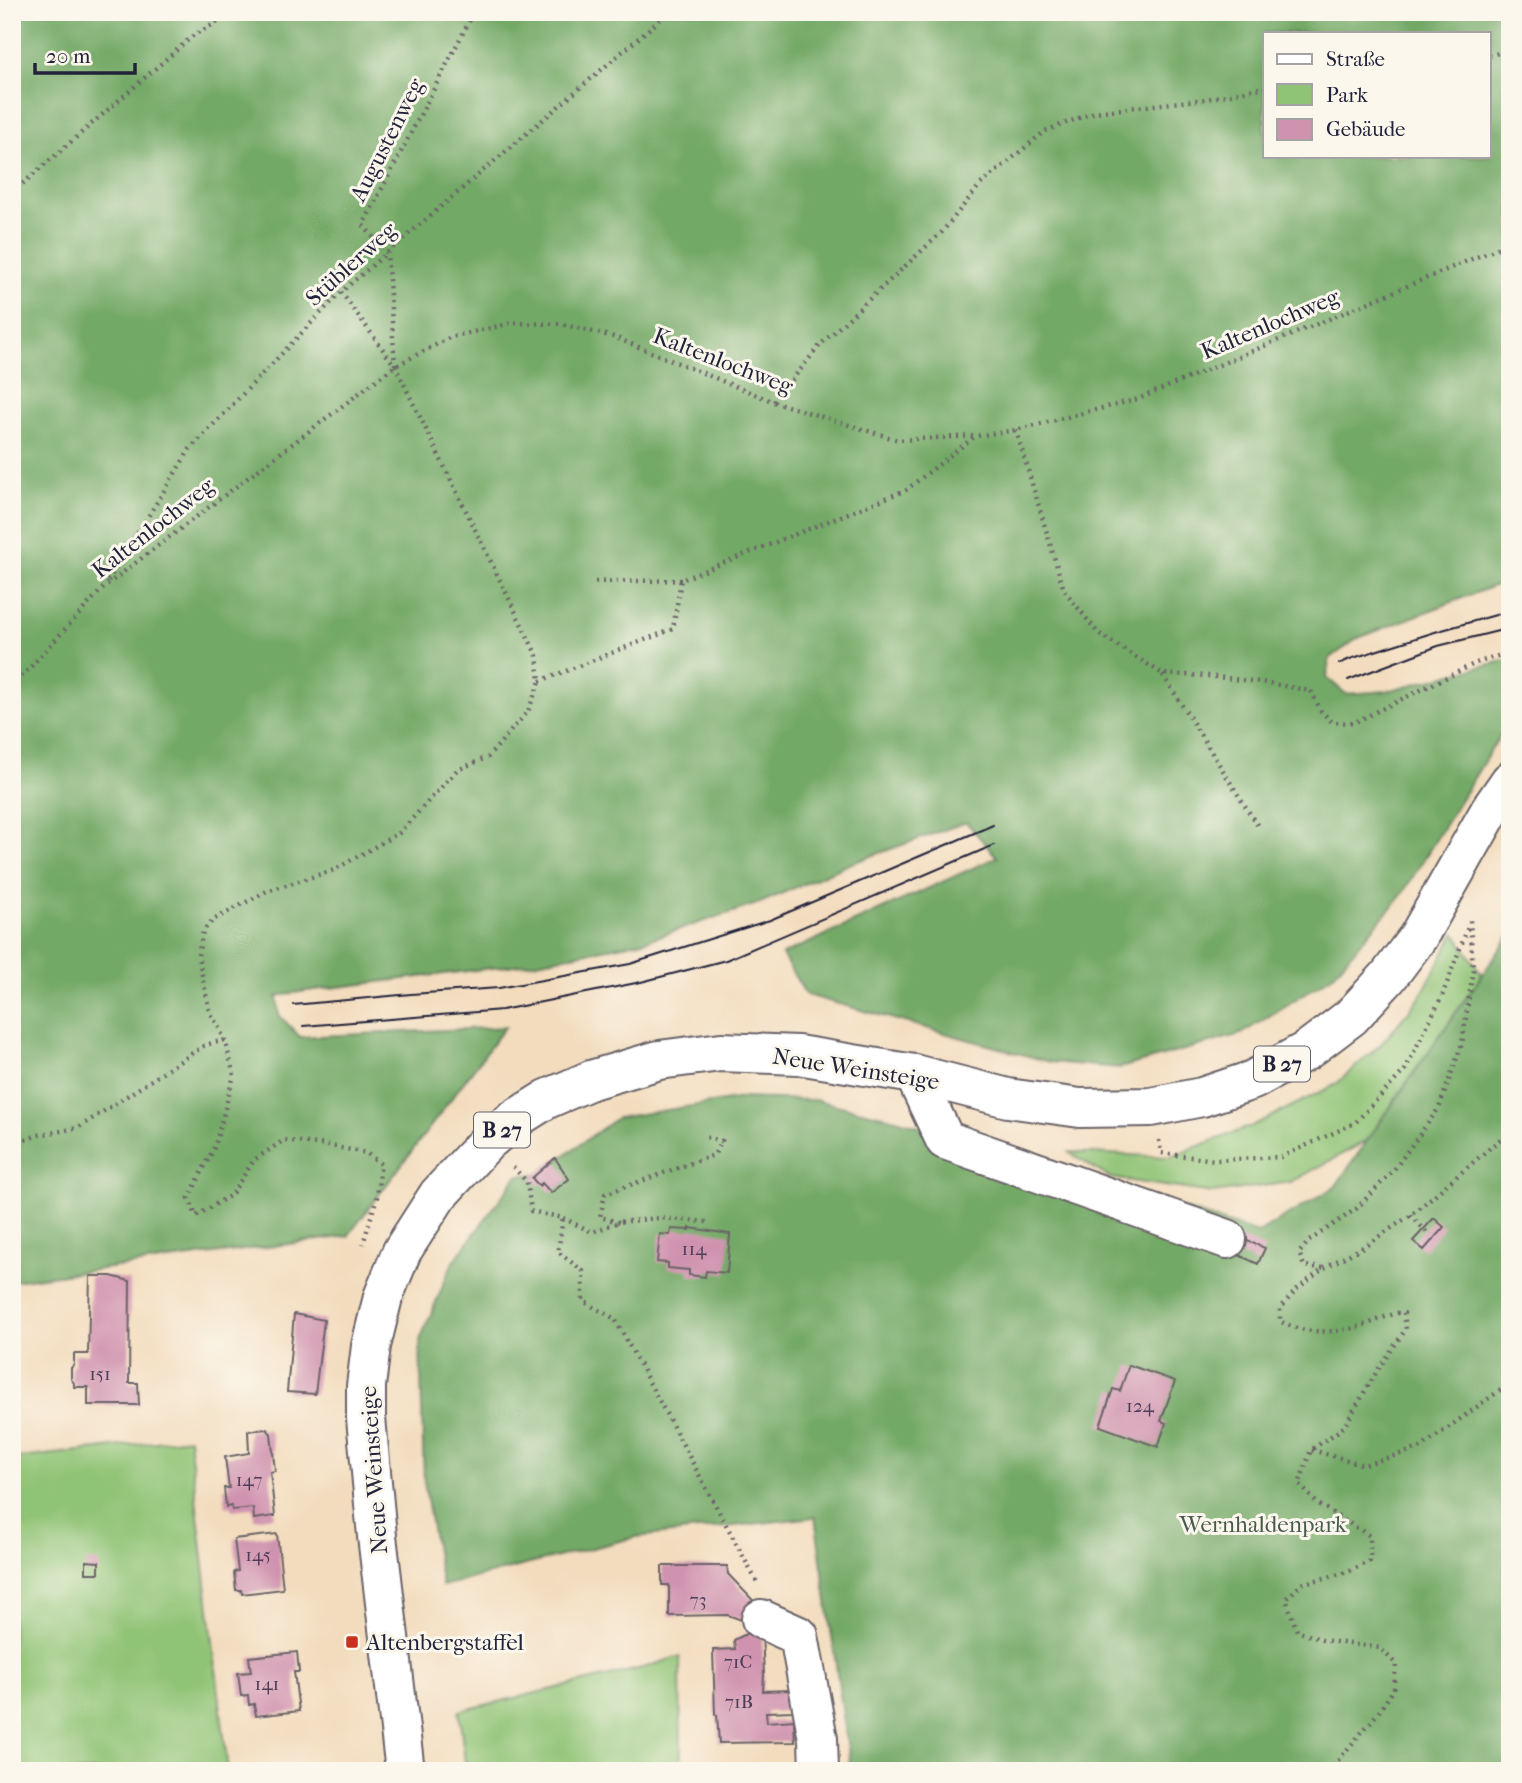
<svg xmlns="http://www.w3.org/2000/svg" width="1522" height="1783" font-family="'IM FELL French Canon',serif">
<rect width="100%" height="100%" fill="#fbf7ec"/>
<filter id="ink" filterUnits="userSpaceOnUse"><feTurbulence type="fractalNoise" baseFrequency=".0143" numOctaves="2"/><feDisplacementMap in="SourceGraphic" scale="14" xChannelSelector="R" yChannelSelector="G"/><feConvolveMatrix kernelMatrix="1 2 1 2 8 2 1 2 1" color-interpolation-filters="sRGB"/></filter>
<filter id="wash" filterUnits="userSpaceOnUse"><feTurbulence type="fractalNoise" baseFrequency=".00686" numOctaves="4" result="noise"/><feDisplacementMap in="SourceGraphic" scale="28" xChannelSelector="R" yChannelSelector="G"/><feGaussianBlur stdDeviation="1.57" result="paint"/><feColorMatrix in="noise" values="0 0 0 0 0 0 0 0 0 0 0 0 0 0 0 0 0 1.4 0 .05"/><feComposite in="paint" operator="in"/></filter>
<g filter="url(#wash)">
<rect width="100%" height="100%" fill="#f3dcbd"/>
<path fill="#8fc375" stroke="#587258" stroke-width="2" d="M1455,933L1482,975L1366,1141L1291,1182L1213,1193L1110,1178L1068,1152L1170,1157L1252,1126L1335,1085L1381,1044L1419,999Z
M189,1438L228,1771H12L15,1769L12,1758V1459Z
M680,1656L681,1771H466L459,1711L643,1668Z"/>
<path fill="#73a966" stroke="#4a6650" stroke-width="2" fill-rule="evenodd" d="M12,12H1510V583L1499,584L1358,638L1329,659L1327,678L1346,694L1387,691L1510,659V725L1501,734L1401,896L1332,976L1241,1034L1120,1068L1050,1062L806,995L782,955L997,857L966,822L849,864L760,903L644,941L532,963L306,991L277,996L279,1015L300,1037L505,1027L348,1236L12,1281ZM1265,33H1489V156H1265Z
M1510,935V1771H851L815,1517L636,1537L442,1586L424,1482L420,1340L452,1264L517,1176L538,1174L617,1118L742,1098L815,1100L896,1119L1045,1164L1258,1233L1335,1187Z"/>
<g id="blocks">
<path fill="#d093af" d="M555,1158L569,1179L551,1193L542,1183L539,1186L532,1178Z
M1434,1218L1444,1227L1424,1250L1413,1241Z
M690,1228L730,1234L727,1273L706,1271L705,1277L689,1275V1270L668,1268V1263L657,1262L660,1234L670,1235L671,1229L690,1230Z
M1240,1238L1265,1248L1258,1264L1234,1253Z
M90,1276H111L130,1281L129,1383H138L139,1405H88V1387H74V1383L71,1379V1368L74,1365V1354H88Z
M294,1314L324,1320L315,1394L287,1392Z
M1129,1365L1175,1381L1161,1421L1166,1423L1158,1447L1100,1426L1113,1389L1120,1391Z
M267,1429L271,1434L275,1471L270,1472L275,1516L254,1519L253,1508L232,1510L231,1506L226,1507L224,1488H229L225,1457L249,1453L248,1431Z
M277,1534L283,1589L242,1594L241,1590H236L234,1572L238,1571L234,1539Z
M86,1561L99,1562V1573H86Z
M662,1566H727L728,1574L764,1612L758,1626L728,1615L669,1616V1585H662Z
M762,1632L764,1675L763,1691L792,1690L793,1711L766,1712L767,1722L794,1720L795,1742L719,1743L717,1715L715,1714L713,1650L735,1649L734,1640L746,1634Z
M297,1652L299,1672H294L299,1711L256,1716L254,1704L249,1705L248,1695L241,1696L238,1673L251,1672L249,1657Z
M302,1765L303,1771H272L271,1769Z"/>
</g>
</g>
<g filter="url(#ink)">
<use href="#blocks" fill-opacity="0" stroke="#6b6368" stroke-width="2"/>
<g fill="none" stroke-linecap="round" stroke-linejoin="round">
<g stroke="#6b6368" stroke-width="42">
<path id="minor" d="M914,1074L945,1140L1227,1239
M761,1619L799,1636L818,1739L819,1771"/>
</g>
<g stroke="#6b6368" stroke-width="42">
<path id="major" d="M405,1771L377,1536L366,1418V1386L371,1346L383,1297L402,1251L438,1195L487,1142L512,1121L547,1099L591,1080L659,1060L721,1052L798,1055L914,1074L1008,1098L1080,1108L1151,1107L1202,1097L1253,1080L1306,1051L1351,1017L1388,977L1418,937L1492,807L1510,781"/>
</g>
<path stroke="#6b6368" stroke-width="4.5" stroke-dasharray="2 5" stroke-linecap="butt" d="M1489,56L1510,49
M12,193L194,35L236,12
M341,292L395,366L537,656L540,681L528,711L488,757L457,770L399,833L334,870L267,891L213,920L203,931L198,956L209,1009L225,1040L234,1075L215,1146L189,1198L196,1216L231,1195L254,1160L284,1140L326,1145L366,1153L381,1164L377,1197L363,1244
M395,365L387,253L363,225L474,12
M774,402L821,344L942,232L980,185L1045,131L1095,112L1206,99L1265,87
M1016,430L1064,590L1098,633L1163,674L1208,676L1268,683L1311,691L1321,711L1332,722L1353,723L1476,663L1510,652
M108,581L190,449L341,292L669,12
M595,582L681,580
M1163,675L1259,828
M540,681L673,629L681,580L906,490L974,437
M12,687L105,586L395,366L451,337L512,323L561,324L614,337L774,402L898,440L976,436L1016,430L1138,399L1510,243
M12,941L14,943L12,950
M1159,1140L1161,1153L1215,1160L1281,1157L1355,1123L1405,1070L1443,994L1468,927
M12,1144L39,1135L78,1128L205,1045L225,1040
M513,1167L527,1182L531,1211L563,1218L558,1252L583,1271V1301L615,1319L758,1584
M1411,1215L1429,1235
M563,1218L592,1232L619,1222L659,1218L708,1222
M619,1222L600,1217L605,1194L714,1155L722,1141L702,1136
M1323,1268L1304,1266L1299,1253L1309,1241L1356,1209L1393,1171L1439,1108L1462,1044L1473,970L1470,920L1469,918
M1312,1450L1364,1465L1420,1448L1510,1383
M1329,1771L1378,1713L1394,1689L1396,1664L1380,1648L1322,1640L1297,1631L1286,1599L1301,1584L1348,1572L1370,1561V1536L1318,1504L1299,1484L1311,1450L1344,1427L1377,1371L1406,1329L1404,1313H1397C1380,1318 1362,1328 1344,1330C1322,1333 1299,1332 1280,1321V1309L1296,1290L1324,1268L1363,1247L1411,1215L1509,1132"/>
<use href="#minor" stroke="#fff" stroke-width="38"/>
<use href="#major" stroke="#fff" stroke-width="38"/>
<path stroke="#22223b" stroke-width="2" d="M1339,664L1350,659L1435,632L1510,611
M1348,680L1438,646L1510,628
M293,1005L411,994L499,988L630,964L770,920L993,825
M303,1026L502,1010L641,982L726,960L994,845"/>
</g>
</g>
<rect fill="#c8321e" stroke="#fbf7ec" stroke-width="2.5" x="345" y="1635" width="14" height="14" rx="3.5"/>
<g text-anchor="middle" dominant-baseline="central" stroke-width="6" stroke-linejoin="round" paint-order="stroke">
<g font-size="19" fill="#4e3e58">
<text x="694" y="1249">114</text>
<text x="100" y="1374">151</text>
<text x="1140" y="1406">124</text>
<text x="249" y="1480">147</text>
<text x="258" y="1555">145</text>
<text x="698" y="1600">73</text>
<text x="738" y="1662">71C</text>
<text x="267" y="1684">141</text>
<text x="739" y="1702">71B</text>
</g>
<g fill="#fbf7ec" stroke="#636270" stroke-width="2">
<rect x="1254" y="1046.5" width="56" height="35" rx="5"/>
<rect x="474" y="1112.5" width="56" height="35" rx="5"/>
</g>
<g font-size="21" font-weight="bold" fill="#22223b">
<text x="1282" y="1064">B 27</text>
<text x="502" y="1130">B 27</text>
</g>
<g font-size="23" fill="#22223b" stroke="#fbf7ec">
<text transform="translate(387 140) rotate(-63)">Augustenweg</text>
<text transform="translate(351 264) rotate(-42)">Stüblerweg</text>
<text transform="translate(1270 324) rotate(-23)">Kaltenlochweg</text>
<text transform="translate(723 361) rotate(21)">Kaltenlochweg</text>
<text transform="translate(153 528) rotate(-38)">Kaltenlochweg</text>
<text transform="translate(856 1069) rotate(9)">Neue Weinsteige</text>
<text transform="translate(374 1470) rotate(-94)">Neue Weinsteige</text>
</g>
<g font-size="23" fill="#485a4f" stroke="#fbf7ec">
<text x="1263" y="1524">Wernhaldenpark</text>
</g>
<g font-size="23" fill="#22223b" stroke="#fbf7ec" text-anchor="start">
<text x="366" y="1642">Altenbergstaffel</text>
</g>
</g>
<rect width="1522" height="1783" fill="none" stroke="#fbf7ec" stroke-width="42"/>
<rect x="1263" y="32" width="228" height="126" fill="#fbf7ec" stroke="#a4a2a5" stroke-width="2"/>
<rect x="1277" y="54" width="35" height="10" fill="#ffffff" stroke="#a4a2a5" stroke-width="2"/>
<text x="1326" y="66" font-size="21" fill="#22223b">Straße</text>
<rect x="1277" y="84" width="35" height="21" fill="#8fc375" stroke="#a4a2a5" stroke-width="2"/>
<text x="1326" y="102" font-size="21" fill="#22223b">Park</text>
<rect x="1277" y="119" width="35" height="21" fill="#d093af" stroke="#a4a2a5" stroke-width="2"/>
<text x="1326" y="136" font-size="21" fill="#22223b">Gebäude</text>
<path d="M35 63v10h100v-10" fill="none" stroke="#22223b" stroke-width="3.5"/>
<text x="46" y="63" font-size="21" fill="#22223b" stroke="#fbf7ec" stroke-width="5" paint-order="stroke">20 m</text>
</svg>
